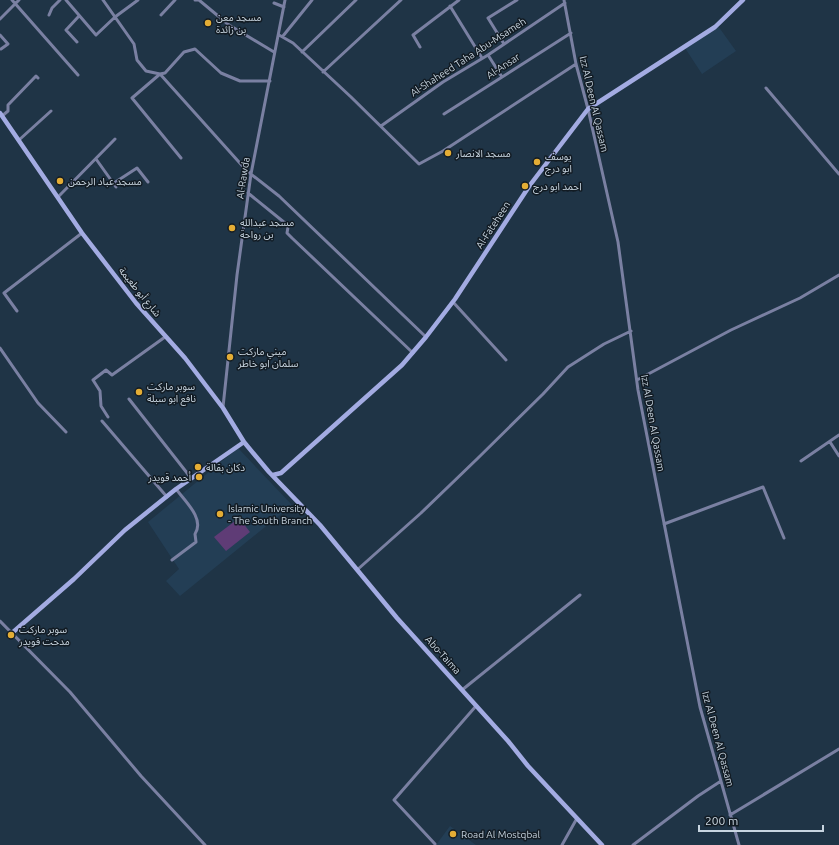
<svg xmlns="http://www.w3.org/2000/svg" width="839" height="845" font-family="Ubuntu,'Noto Sans Arabic',sans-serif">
<rect width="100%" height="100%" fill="#1f3446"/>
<path fill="#233e55" d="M718,26L736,51L702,74L685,48Z
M238,448L292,505L180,596L166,581L179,569L148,522Z
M450,826L476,845H434H436Z"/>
<path fill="#5f3c76" d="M239,518L250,532L226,551L214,537Z"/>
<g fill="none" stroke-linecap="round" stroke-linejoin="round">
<path stroke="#7a80a2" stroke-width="3" d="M12,0L78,75
M66,0L96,35L115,17L138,0
M103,0L134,44L137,60L146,71L160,74L247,171L279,196L426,337
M195,0H199L229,25L274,52
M564,0L576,64L588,109L618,242L638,390L700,707L739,845
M274,3L284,7
M450,6L482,58
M49,15L52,8L60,0
M161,15L175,0
M0,19L19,0
M0,35L8,44L1,49
M279,35L293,43L351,97L419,164L443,151L576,64
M283,36L312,0
M77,42L66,30L79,16
M504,44L488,18L517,0
M420,47L413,35L459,0
M302,52L356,0
M488,55L502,77
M323,72L401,0
M766,88L839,174
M444,114L571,33
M2,116L8,111V105L36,76L38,78
M381,126L443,82L488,55L565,3
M19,140L51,111
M181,158L132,98L160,74L165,73L184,52L195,49L221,73L240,81H270
M96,159L116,187
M114,183L137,168L148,182
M248,193L285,223L288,227L287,233L292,238L413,353
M58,197L115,139
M453,302L506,360
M17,311L4,293L82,233
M0,348L38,403L66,432
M637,380L731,330L800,298L839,275
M129,399L191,478
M223,407L237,275L251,174L285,0
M108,417L101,406L100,391L93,380L106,370L112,375L165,337
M102,421L167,497
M830,442L839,456
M801,461L839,435
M664,524L763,487L784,538
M172,560L196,542L195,534C205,519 185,501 176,489
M357,570L421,513L477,459L543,394L568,367L604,344L631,331
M0,621L70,692L141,776L205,845
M462,690L580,595
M730,815L839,749
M435,844L394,800L476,706
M562,845L576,820
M633,845L698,796L721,781"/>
<path stroke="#a3abe2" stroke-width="4.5" d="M0,113L82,233L136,303L185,358L223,408L244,442L269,472L320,525L397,618L508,741L528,766L602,845
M273,475L281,473L402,365L426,337L455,299L530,185L588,109L715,27L743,0
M12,633L74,579L125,530L176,489L244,442"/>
</g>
<g fill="#e4ad35" stroke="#121b23" stroke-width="1.5">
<circle cx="208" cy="23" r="4"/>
<circle cx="448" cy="153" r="4"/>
<circle cx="537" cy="162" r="4"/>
<circle cx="60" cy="181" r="4"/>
<circle cx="525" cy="186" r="4"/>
<circle cx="232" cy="228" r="4"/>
<circle cx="230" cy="357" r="4"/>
<circle cx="139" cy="392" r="4"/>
<circle cx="198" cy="467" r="4"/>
<circle cx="199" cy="477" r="4"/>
<circle cx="220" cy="514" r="4"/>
<circle cx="11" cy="635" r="4"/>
<circle cx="453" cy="834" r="4"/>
</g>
<g text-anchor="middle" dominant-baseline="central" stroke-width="3" stroke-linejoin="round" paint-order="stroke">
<g font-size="10" fill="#c8d5e0" stroke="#121b23" text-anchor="start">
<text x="216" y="17">مسجد معن<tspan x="216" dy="12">بن زائدة</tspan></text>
<text x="456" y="153">مسجد الانصار</text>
<text x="545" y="156">يوسف<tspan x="545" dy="12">ابو درج</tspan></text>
<text x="68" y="181">مسجد عباد الرحمن</text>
<text x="533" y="186">احمد ابو درج</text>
<text x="240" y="222">مسجد عبدالله<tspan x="240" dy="12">بن رواحة</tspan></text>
<text x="238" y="351">ميني ماركت<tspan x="238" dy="12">سلمان ابو خاطر</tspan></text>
<text x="147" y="386">سوبر ماركت<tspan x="147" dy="12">نافع ابو سبلة</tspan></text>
<text x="206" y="467">دكان بقالة</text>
<text x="191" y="477" text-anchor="end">أحمد قويدر</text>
<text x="228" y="508">Islamic University<tspan x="228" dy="12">- The South Branch</tspan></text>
<text x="19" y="629">سوبر ماركت<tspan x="19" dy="12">مدحت قويدر</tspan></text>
<text x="461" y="834">Road Al Mostqbal</text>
</g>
<g font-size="10" fill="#c8d5e0" stroke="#121b23">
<text transform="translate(468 57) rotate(-33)">Al-Shaheed Taha Abu-Msameh</text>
<text transform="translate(503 66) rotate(-33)">Al-Ansar</text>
<text transform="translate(594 104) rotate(77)">Izz Al Deen Al Qassam</text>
<text transform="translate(243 178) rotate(-81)">Al-Rawda</text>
<text transform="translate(493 225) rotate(-57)">Al-Fateheen</text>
<text transform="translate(140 292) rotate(51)">شارع أبو طعيمة</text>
<text transform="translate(653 423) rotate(80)">Izz Al Deen Al Qassam</text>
<text transform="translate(443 655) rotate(48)">Abo-Taima</text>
<text transform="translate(718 739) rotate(75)">Izz Al Deen Al Qassam</text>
</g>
</g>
<path d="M699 825v6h124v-6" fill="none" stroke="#c8d5e0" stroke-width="2"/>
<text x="705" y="825" font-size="12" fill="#c8d5e0" stroke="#121b23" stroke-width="3" paint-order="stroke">200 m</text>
</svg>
